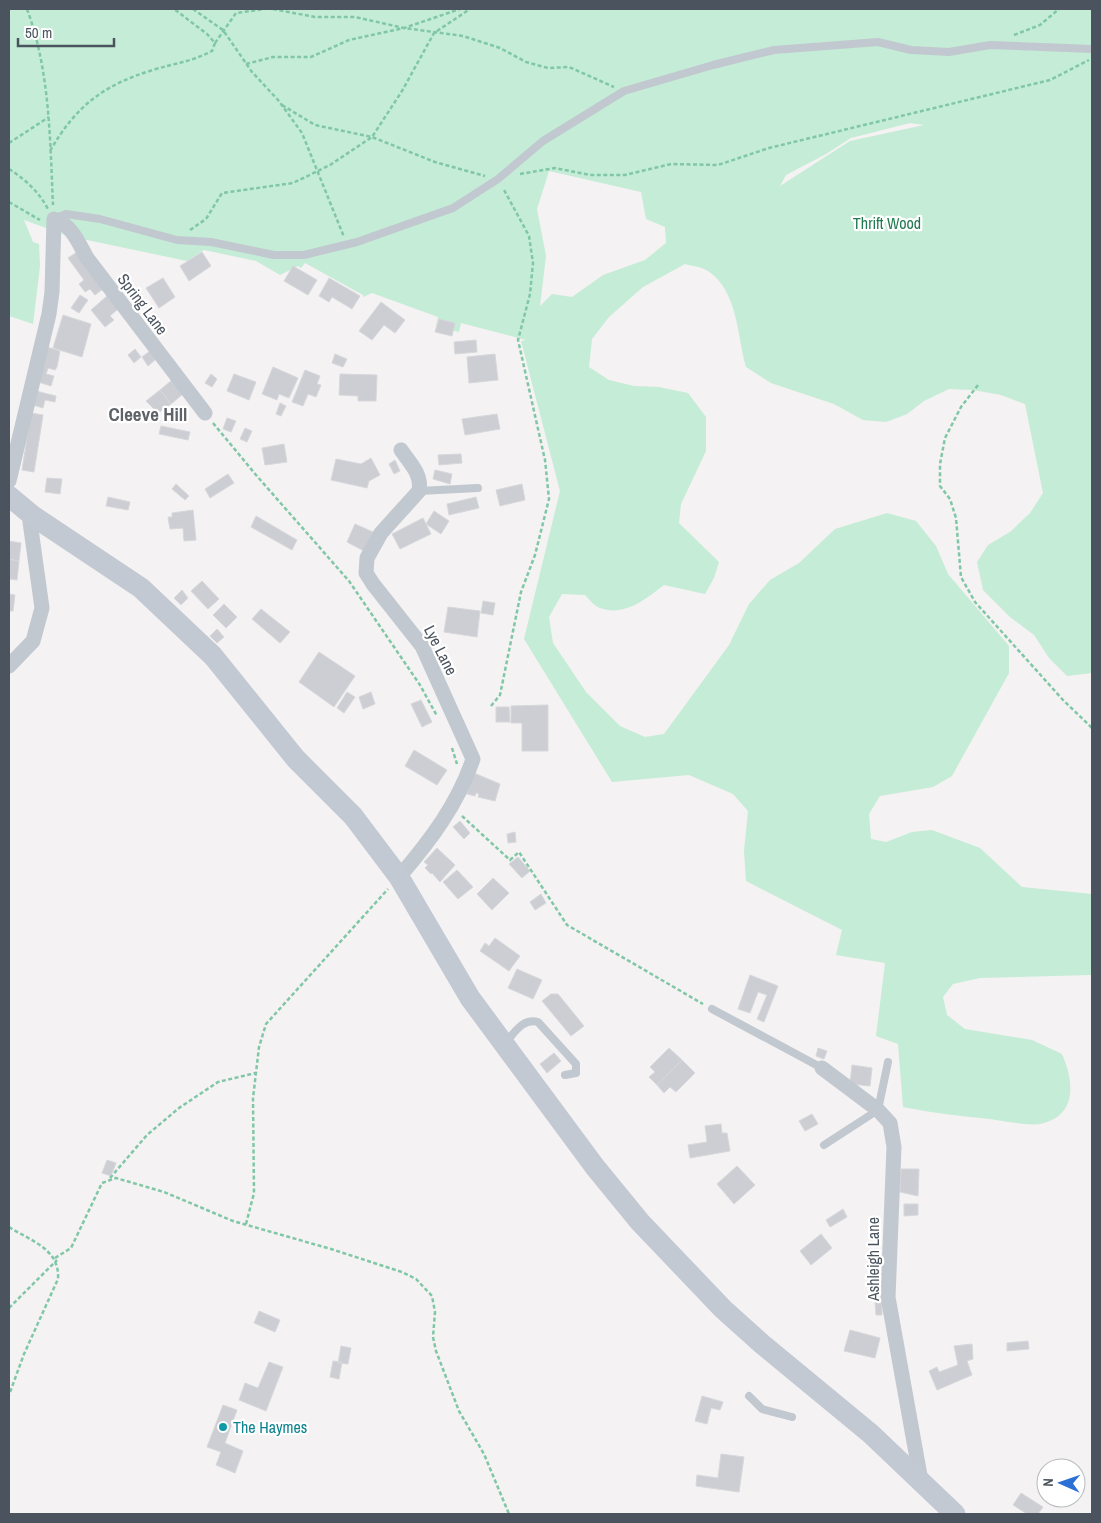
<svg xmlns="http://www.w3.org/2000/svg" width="1101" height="1523" font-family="'Archivo Narrow',sans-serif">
<rect width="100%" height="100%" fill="#f4f2f2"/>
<path fill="#c5ecd6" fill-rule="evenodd" d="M9,9H1092V673L1067,676L1049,658L1034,635L1010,617L983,590L977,562L988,545L1010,532L1030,513L1043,493L1025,404L1001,395L973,390L949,389L924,401L907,414L886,422L863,420L834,404L771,383L746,367C737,335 738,291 708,271C702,267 692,266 685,264L643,287L609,317L592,339L589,367L609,380L634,386L659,387L688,393L706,417V451L681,504L679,523L719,562L714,578L705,594L664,585C646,599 624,617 600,608C595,607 589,599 585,595L562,594L549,617L553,643L586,692L620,726L645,737L664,734L729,645L749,604L770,580L799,563L835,529L887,513L916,521L936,546L948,574L1009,646V673L952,776L933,787L880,796L869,814L871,839L886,842L912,832L932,830L980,848L1022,887L1092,894V975L980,978L953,984L943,997L947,1015L965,1029L1032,1040L1062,1054C1074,1081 1078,1116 1040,1124C1028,1126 1004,1121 990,1119C961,1116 932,1113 903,1107L898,1044L876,1036L885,963L836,955L842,930L746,881L744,851L748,811L733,794L689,775L612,782L524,639L560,491L521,341L526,340L461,323L459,332L436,326L438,317L372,293L363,297V295L305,263L301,268L298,266L280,275L256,261L204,250L187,261L68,236L24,220L33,242L39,244L40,266L33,324L9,316ZM910,123L924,125L850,141L780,186L786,175L826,154L851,138ZM549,171L641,192L646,219L665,227L666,243L645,260L603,275L572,297L552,294L540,306L546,256L537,209Z"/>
<path fill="#ccced3" stroke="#d6d8dc" d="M77,252L103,289L95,295L90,289L85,292L79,284L84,280L68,258Z
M202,252L211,266L189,281L180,266Z
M293,266L317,280L308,295L284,281Z
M163,278L175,297L159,308L146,288Z
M329,278L360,296L352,309L332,297L329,302L319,296Z
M80,295L88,300L79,313L71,308Z
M107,296L118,309L110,316L114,320L105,327L91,310Z
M381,302L405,320L395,333L384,325L372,340L359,331Z
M63,315L91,324L82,357L53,348Z
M439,319L455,323L452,336L435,332Z
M476,340L477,352L455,354L454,342Z
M47,347L60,351L57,367L55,370L48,368L46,374L54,376L51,386L38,382Z
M135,349L141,357L134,363L128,355Z
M150,351L156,359L148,366L142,357Z
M335,354L347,359L343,367L332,363Z
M495,354L498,380L469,383L467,357Z
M273,367L298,378L289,398L279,394L277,400L262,394Z
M305,370L320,376L317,384L321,385L316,397L308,394L303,406L292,402Z
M211,374L217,379L212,387L205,383Z
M234,374L256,382L249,400L227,391Z
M340,374L377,375L376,401H358V396L339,395Z
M172,380L183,394L171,404L160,390Z
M160,390L171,404L158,413L146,401Z
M36,391L56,396L55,402L45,400L43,408L33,405Z
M280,403L286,406L281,416L276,414Z
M31,413L43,415L34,472L22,470Z
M497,414L500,429L465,435L462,419Z
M227,418L236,421L231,432L223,429Z
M161,426L190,432L188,440L159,434Z
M245,428L252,431L247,442L240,439Z
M284,444L287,462L265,465L262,448Z
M461,454L462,463L439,465L438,455Z
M371,458L380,475L369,481L367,488L331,480L336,459L361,464Z
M395,460L400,471L394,474L389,464Z
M435,470L452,474L450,484L433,479Z
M228,474L234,483L210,498L205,489Z
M47,478L62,479L60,494L45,492Z
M176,484L189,496L185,500L172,489Z
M522,484L525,500L500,506L496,490Z
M108,497L130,502L128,510L106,506Z
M476,497L479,508L449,515L447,504Z
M193,510L196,540L184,541L183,528L170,529L168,517H172V513Z
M434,511L449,521L441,534L426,524L431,534L400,549L392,534L423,518L426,524Z
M256,516L297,540L292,550L251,527Z
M355,524L373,532L364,551L347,542Z
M9,541L21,543L19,561L9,559Z
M9,559L19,561L17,580L9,579Z
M202,581L219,599L208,609L191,591Z
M182,590L188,598L181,605L174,598Z
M9,594L15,595L13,611H9Z
M483,601L495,603L493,615L481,613Z
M224,604L237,617L226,628L213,615Z
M448,607L480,611L477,637L444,632Z
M261,609L290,632L280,643L252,619Z
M217,629L224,637L217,643L210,636Z
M319,652L355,676L334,707L299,682Z
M347,692L355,697L344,713L337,708Z
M371,692L375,704L363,709L359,697Z
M421,700L432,722L422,727L411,704Z
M548,705V751H522V723H511V706Z
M496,707H509L510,722H496Z
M414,750L447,770L437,785L405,766Z
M474,773L500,784L495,801L478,797L479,794L476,793L475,796L467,794Z
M460,821L470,833L464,839L453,827Z
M515,832L516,842L508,843L507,834Z
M437,848L455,865L440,882L432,873L431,874L425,868L428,865L424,862Z
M518,857L530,871L522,878L509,864Z
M457,870L473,887L458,899L443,882Z
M493,878L509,893L492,910L477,894Z
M541,894L546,903L535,910L530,902Z
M495,938L520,956L509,971L480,951L485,943L489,946Z
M517,969L542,980L533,999L508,988Z
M750,975L778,986L764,1022L757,1019L767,995L758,992L750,1013L738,1009Z
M551,994H558L584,1026L571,1036L542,1001Z
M669,1048L682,1060L657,1085L649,1077L655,1072L650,1067Z
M818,1048L827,1051L824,1059L816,1056Z
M554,1053L561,1061L547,1073L540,1064Z
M682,1060L695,1073L676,1092L670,1087L664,1093L657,1085Z
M852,1065L872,1068L870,1086L850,1084Z
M812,1114L818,1124L805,1131L799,1121Z
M721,1124L722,1133H727L730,1151L690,1158L688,1145L707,1142L705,1126Z
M107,1160L116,1163L111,1176L102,1173Z
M737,1166L755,1185L734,1204L717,1184Z
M901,1169H919L918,1196L900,1192Z
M904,1204H918V1215L904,1216Z
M843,1209L847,1217L830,1227L826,1220Z
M821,1234L832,1248L811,1265L800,1251Z
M875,1302H882V1315H876Z
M259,1311L280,1320L275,1332L254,1323Z
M850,1330L880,1338L875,1358L844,1351Z
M1028,1341L1029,1349L1007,1351V1343Z
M972,1344L973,1359L967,1361L972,1375L937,1390L929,1371L937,1367L939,1372L958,1365L954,1346Z
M341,1346L351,1348L348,1364L338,1363Z
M333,1361L342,1362L339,1379L330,1377Z
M269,1362L283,1367L266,1411L239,1400L245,1383L258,1388Z
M702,1396L723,1402L720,1410L711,1408L707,1424L695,1421Z
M223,1405L237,1410L225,1443L243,1451L235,1473L216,1465L221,1452L207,1447Z
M721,1454L744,1457L739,1492L696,1486L697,1475L718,1478Z
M1021,1493L1043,1507L1038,1514H1027L1013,1505Z"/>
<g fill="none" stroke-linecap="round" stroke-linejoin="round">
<path stroke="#80c7a7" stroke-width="2.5" stroke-dasharray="4 2.5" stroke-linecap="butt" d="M27,9C50,71 50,140 53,205
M193,9L223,30L252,72L278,100L302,133L344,237
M273,9L315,17H355L404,28L463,36L500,48L526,62L548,68L569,67L614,87
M1014,35L1040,25L1059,9
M215,43L236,13L265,9
M246,64L273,57H311L349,40L404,28L460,9
M282,105L315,125L372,137L435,162L485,176
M9,143L49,117
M50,151C76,106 103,85 153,70C175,63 191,62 212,51L215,43L207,34L174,9
M9,169C25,179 39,192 48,209
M520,174L555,168L590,175H625L671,164L718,165L769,148L1050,80L1089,60
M9,202L40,220
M190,230L206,219L222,193L293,183L330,165L372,137L402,91L434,33L470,9
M978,385L961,407L945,438L940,464V486L950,499L956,518L961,577L975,602L1063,700L1092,728
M213,423L256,475L349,581L420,685L437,716
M491,706L500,695L521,592L535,555L549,499L545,460L518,340L530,294L533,263L529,236L503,188
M452,748L457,764
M462,816L510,860L519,852L567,925L703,1004
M110,1178L147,1135L179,1108L218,1082L256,1073
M246,1224L254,1193L253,1098L259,1047L266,1024L388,889
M9,1227C31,1241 60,1249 58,1279L24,1354L9,1395
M55,1258L71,1248L102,1183L116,1178L164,1192L233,1221L331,1249L402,1272L416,1279L432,1296L435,1312L433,1337L436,1351L459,1411L484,1454L509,1514
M9,1308L57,1260"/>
<path stroke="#c1c8cf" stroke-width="8" d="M56,218L66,214L100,219L177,240L211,242L274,255H304L357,242L453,208L498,179L543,141L624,91L713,65L774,50L878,42L911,50L949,52L990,45L1092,49
M419,491L478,488
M712,1009L822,1068
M506,1042C515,1032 523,1018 538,1022L576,1064V1073L565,1075
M824,1145L878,1110L888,1062
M749,1396L762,1409L792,1417"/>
<path stroke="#c1c8cf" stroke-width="15" d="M9,481L49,314L52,292L54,219C72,225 78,242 87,258L205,413
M9,666L33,641L42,608L30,522L33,516
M399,877C430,841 458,804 473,759L422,646L373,584L366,573L367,558L381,533L419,491C422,474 410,463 401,450
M822,1068L878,1110L890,1123L894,1147L888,1297L921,1481"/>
<path stroke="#c2c9d3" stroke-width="21" d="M9,496L33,516L141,588L213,656L296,759L353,816L399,877L470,998L595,1167L640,1222L723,1309L762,1344L871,1434L955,1514"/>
</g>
<circle fill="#0f9aa8" stroke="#fff" stroke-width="2" cx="223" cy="1427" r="5"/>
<g text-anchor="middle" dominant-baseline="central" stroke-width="4.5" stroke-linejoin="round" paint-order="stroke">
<g font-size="16" fill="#217a50" stroke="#fff">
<text x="887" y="223">Thrift Wood</text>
</g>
<g font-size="16" fill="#4b545e" stroke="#fff">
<text transform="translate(143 304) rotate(53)">Spring Lane</text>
<text transform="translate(441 650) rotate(63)">Lye Lane</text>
<text transform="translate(873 1259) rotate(-90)">Ashleigh Lane</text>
</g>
<g font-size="16" fill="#0d838f" stroke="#fff" text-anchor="start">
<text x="233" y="1427">The Haymes</text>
</g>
<g font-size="19" font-weight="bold" fill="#5f6266" stroke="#fff">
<text x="148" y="414">Cleeve Hill</text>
</g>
</g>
<rect width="1101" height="1523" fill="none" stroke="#4b545e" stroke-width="20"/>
<g transform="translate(1061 1483) rotate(272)"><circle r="24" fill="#ffffff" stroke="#b7bbbf"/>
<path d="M0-4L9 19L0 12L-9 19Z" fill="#2b70d5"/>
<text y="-8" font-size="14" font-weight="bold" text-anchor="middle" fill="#4b545e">N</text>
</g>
<path d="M18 38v8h96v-8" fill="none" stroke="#4b545e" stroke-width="2.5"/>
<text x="25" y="38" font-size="15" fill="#4b545e" stroke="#ffffff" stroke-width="4" paint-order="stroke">50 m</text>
</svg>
